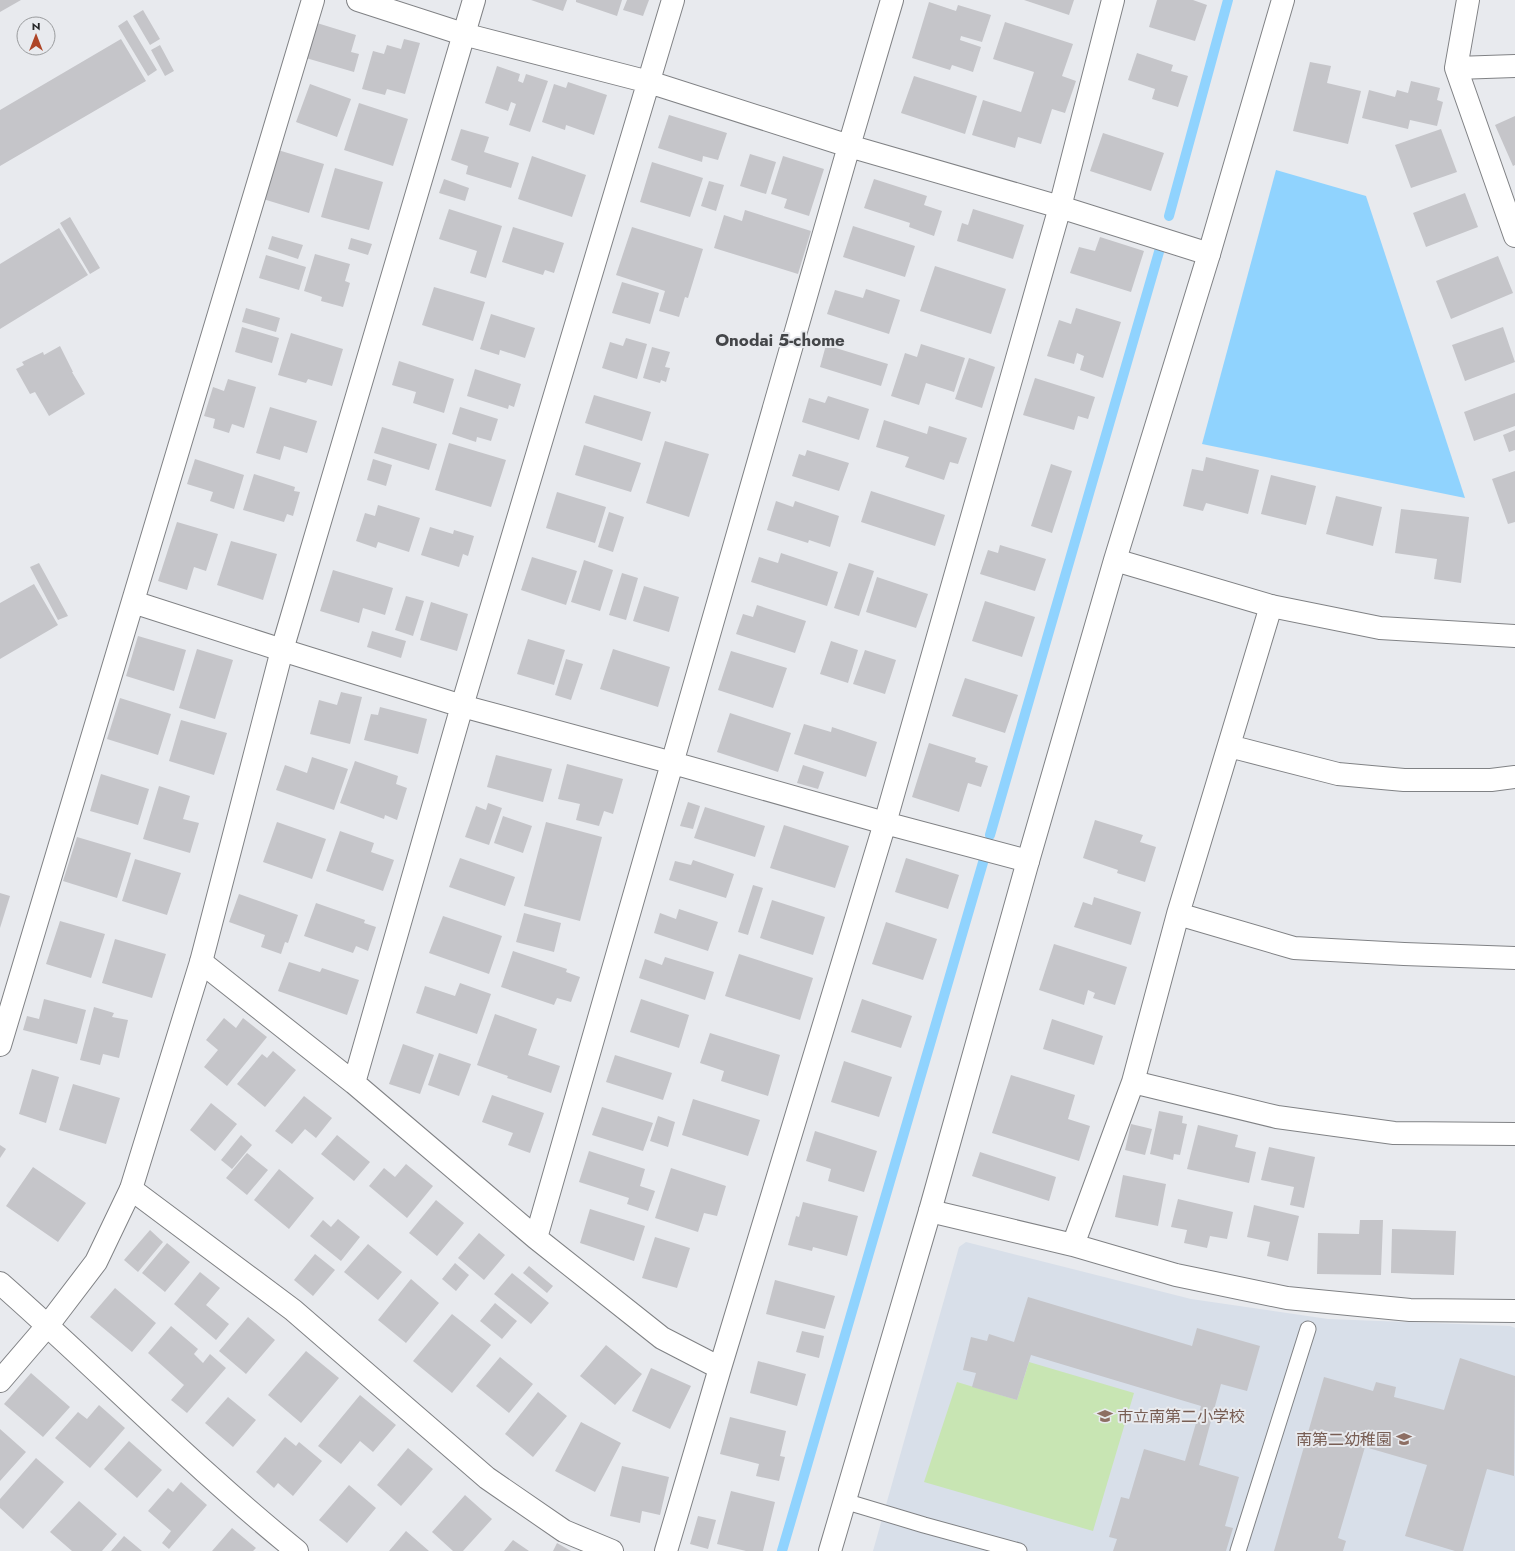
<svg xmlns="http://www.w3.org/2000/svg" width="1515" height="1551" font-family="Jost,'Noto Sans JP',sans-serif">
<rect width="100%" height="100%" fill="#e8eaee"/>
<path fill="#d8dfe9" d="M966,1242L1191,1299L1328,1319L1510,1326L1515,1328V1551H873L959,1247Z"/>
<path fill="#c8e5b3" d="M1029,1362L1134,1393L1093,1531L924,1482L957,1382L1017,1400Z"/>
<path fill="#90d3fe" d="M1276,170L1366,196L1465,498L1202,444Z"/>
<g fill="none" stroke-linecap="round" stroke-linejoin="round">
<path stroke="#90d3fe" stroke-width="10" d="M1169,216L1228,0
M990,835L1161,245
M782,1551L984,859"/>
</g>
<path fill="#c5c5c9" d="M0,0H21L0,12Z
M531,0H567L563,11Z
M576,0H622L617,16L576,2Z
M627,0H649L643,16L623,10Z
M1024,0H1074L1069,15Z
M1157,0H1193L1207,5L1195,41L1149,27Z
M929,2L956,11L958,5L991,15L982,42L961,36L960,40L981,47L973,72L952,65L950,70L912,58Z
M143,10L160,39L150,45L133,16Z
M127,20L157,70L148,76L118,26Z
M1005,22L1073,44L1062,76L1076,81L1065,113L1052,109L1041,144L1018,137L1015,148L972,135L983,100L1021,112L1034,72L993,59Z
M317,23L356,35L351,52L359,54L354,72L306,58Z
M121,39L146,81L0,166V110Z
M404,39L420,43L405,94L387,89L385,95L362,89L373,51L384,54L387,45L401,49Z
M160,45L174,71L165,76L151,50Z
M1137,53L1173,65L1171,71L1188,76L1178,107L1152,99L1155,89L1128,80Z
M1310,62L1331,66L1327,83L1361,91L1348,144L1293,131Z
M497,66L520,74L518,81L523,83L526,74L548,81L530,132L509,125L516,104L511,102L508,111L485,103Z
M914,76L977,96L965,134L901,113Z
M1411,81L1440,88L1437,100L1443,102L1437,126L1410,120L1408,129L1362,118L1369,90L1395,97L1397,90L1408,93Z
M568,82L607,95L594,135L566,125L565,130L542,122L554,84L566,88Z
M310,84L351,99L337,137L296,122Z
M359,103L408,119L393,166L344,150Z
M669,115L727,133L718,160L703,156L702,162L658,148Z
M1515,116V165L1513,166L1495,125Z
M461,129L489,137L484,152L519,163L511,188L466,174L468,166L451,160Z
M1441,129L1457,172L1411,188L1395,145Z
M1103,133L1164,153L1151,191L1090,171Z
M278,150L324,164L309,213L263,199Z
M750,154L776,162L766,194L740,186Z
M532,156L586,175L572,217L518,199Z
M783,156L824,169L809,216L784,208L787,199L771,194Z
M652,162L703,178L690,217L640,202Z
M335,168L383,182L369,230L321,217Z
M444,179L469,188L465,201L439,193Z
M874,179L927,196L924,205L942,211L934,236L909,227L910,223L864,208Z
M709,181L724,185L716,211L701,206Z
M1465,193L1478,227L1426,247L1413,213Z
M449,209L502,226L486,278L470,273L477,251L439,239Z
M973,209L1024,225L1013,259L957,241L962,223L968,225Z
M745,210L811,231L798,274L714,248L724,215L742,221Z
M70,217L100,268L90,274L60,223Z
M853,226L915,246L905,277L843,257Z
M513,227L564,243L554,273L545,270L543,275L502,262Z
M632,227L703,249L688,298L685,297L679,317L659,311L665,291L616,275Z
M59,228L88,275L0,329V264Z
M272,236L303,245L298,259L268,249Z
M1100,237L1144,251L1131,292L1070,273L1079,247L1095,251Z
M351,238L372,244L368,255L348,249Z
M315,254L350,264L345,281L350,283L343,307L321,301L322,297L304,291Z
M266,255L306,267L299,290L259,278Z
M1498,256L1513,293L1451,319L1436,281Z
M935,266L1006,289L991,334L920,311Z
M622,282L659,293L650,324L612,313Z
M434,287L485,302L473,341L422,325Z
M866,289L900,300L889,334L827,314L835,290L863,298Z
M246,308L280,318L276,332L242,322Z
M1076,308L1121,322L1103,378L1080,370L1084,356L1077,353L1074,364L1047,356L1059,320L1071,324Z
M491,314L535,328L525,358L500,350L499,355L480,349Z
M242,327L279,338L272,363L235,352Z
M1503,327L1515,362L1465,381L1452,345Z
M291,333L343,349L332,386L308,379L306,383L278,375Z
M626,338L647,344L637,379L602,368L610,342L623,346Z
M921,344L965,358L954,392L926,383L919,405L891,396L905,353L917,357Z
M826,345L888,364L881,386L820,367Z
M60,346L73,372H72L85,394L49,416L35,392L30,394L16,369L24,365L22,362L43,352L44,355Z
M652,347L670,352L665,367L670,368L666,382L661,380L660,383L643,378Z
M969,358L995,367L982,408L955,399Z
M399,361L454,379L444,413L413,403L416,392L392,385Z
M475,369L521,384L514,407L509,405L508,409L467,396Z
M1035,378L1095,397L1088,419L1078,416L1074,430L1023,415Z
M228,379L256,387L244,428L232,424L229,433L213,428L215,419L204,416L213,387L224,391Z
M1515,393V426L1474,441L1464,412Z
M594,395L651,412L642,441L585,423Z
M828,396L869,409L859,440L802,422L809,398L825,403Z
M270,407L317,421L307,453L284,446L280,460L256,453Z
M460,407L498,419L491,441L477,437L476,442L452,434Z
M884,420L927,434L929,426L967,438L958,464L950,462L944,480L905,467L909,457L876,447Z
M382,427L437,444L429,470L374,453Z
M1515,430V450L1509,452L1503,435Z
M665,441L709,454L689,517L646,503Z
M449,443L506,460L491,507L435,490Z
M584,445L641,463L631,492L575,475Z
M807,450L849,463L839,491L792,476L799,454L805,456Z
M1206,457L1259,470L1248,514L1206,503L1203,511L1183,506L1192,469L1203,471Z
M195,459L244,475L234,509L210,501L213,492L187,484Z
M373,459L392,465L386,486L367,480Z
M1051,464L1072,471L1052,533L1031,526Z
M1515,471V522L1508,524L1492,479Z
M254,474L295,487L294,491L300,492L293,516L287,514L284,522L243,510Z
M1271,475L1316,486L1306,525L1261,514Z
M871,491L945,515L935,546L861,522Z
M557,492L606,507L595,543L546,528Z
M1336,496L1382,507L1373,546L1326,534Z
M776,501L793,507L795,501L839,516L830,547L809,540L808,543L767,530Z
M378,505L420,518L409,552L378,542L376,548L356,541L365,513L375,516Z
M1401,509L1469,517L1461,583L1434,579L1437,559L1395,553Z
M609,512L624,517L613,552L598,547Z
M177,522L218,534L206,571L194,567L187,590L158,581Z
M430,527L453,534L454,530L474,536L468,556L463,554L459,567L421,555Z
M231,541L277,554L263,600L217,585Z
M1000,545L1046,559L1035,591L980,574L988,550L998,553Z
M781,553L838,572L827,606L751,582L759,557L778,563Z
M532,557L577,571L566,605L521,590Z
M584,560L613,570L600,611L571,602Z
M39,563L68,616L58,620L30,567Z
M849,563L874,571L859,616L834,608Z
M333,570L393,588L385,615L363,608L359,623L320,611Z
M622,573L638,578L626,620L609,615Z
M877,577L928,594L916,628L866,612Z
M34,584L58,625L0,659V603Z
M644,586L679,597L669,632L633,621Z
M406,596L424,601L413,636L395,630Z
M985,601L1035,617L1022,657L972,641Z
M431,602L468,614L457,651L420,640Z
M757,605L806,621L795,653L736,634L743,614L753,617Z
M372,631L406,641L401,658L367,647Z
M138,636L186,650L174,691L126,676Z
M528,639L565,650L554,685L517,674Z
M831,641L858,650L848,683L820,674Z
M197,649L233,660L215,719L179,708Z
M613,649L670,667L658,707L600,689Z
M865,650L896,660L885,694L853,684Z
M731,651L787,668L773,708L718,690Z
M566,659L583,664L571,700L555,695Z
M965,678L1018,695L1005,733L952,716Z
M341,692L362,697L350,744L310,734L319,700L337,705Z
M120,698L171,714L158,755L107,739Z
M380,707L427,719L418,754L364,740L371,714L378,715Z
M730,713L791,733L778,772L717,752Z
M181,720L227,733L214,775L169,761Z
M804,724L831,732L832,727L877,742L866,777L794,754Z
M929,743L976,758L975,762L988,766L981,787L968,783L959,812L912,797Z
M496,755L552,769L543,802L487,787Z
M312,757L348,769L334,810L276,790L285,765L307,773Z
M355,761L398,776L396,784L407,788L397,820L385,815L384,819L340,803Z
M567,764L623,779L613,814L604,811L599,826L576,820L580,804L558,799Z
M803,765L824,772L818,789L797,783Z
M101,774L149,789L138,825L90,811Z
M159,786L190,796L183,819L199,823L190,853L143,839Z
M688,802L700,806L693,829L680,826Z
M488,803L502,808L489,845L465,837L476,806L486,810Z
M705,807L765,826L755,857L694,838Z
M503,816L532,826L523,853L494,843Z
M1095,820L1143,835L1140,842L1156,847L1145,882L1117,873L1118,870L1083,858Z
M277,822L326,839L312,879L263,862Z
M546,822L602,837L580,921L524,906Z
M784,825L849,846L835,888L770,868Z
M340,831L374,843L371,852L394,860L383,891L326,871Z
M77,837L131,853L117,898L63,881Z
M460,858L515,877L505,906L449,887Z
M906,858L959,875L948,909L895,892Z
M135,859L181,873L167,915L122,901Z
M693,860L734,874L726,898L669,880L675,861L691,865Z
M753,885L763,888L748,935L738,932Z
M0,893L10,896L0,928Z
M239,894L298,915L288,943L285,942L281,954L261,947L265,935L229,922Z
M1094,897L1141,912L1131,945L1074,927L1083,902L1092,905Z
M772,900L825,917L813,955L760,938Z
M316,903L365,920L364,923L376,927L368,951L356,946L353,953L304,936Z
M679,909L718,922L708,951L654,933L660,913L676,919Z
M524,913L561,923L554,952L516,942Z
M443,916L502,936L489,974L429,953Z
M60,921L105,934L91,978L46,964Z
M886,922L937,939L923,980L872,964Z
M115,939L166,954L152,998L102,983Z
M1054,944L1127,967L1115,1005L1093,998L1095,993L1088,990L1084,1005L1039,990Z
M513,951L567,969L566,972L580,977L571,1002L557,998L554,1005L501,987Z
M739,954L813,978L800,1020L725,996Z
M665,957L714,972L705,1000L639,978L645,959L662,965Z
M289,962L320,972L322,968L359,980L347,1015L278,991Z
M460,983L491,994L477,1034L416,1013L425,986L455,996Z
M44,999L86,1010L77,1044L23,1030L27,1016L39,1019Z
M641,999L689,1015L679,1048L630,1032Z
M862,999L912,1016L901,1048L851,1032Z
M94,1007L114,1013L112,1017L128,1020L119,1058L103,1054L100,1065L80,1060Z
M495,1014L537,1029L528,1055L560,1066L551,1093L507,1078L508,1076L477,1065Z
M224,1018L236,1028L243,1018L267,1037L227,1086L204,1067L218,1050L206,1040Z
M1052,1019L1103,1036L1094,1065L1043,1049Z
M710,1033L780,1055L768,1096L721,1081L724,1071L700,1063Z
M403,1044L434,1055L420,1094L389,1084Z
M273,1051L296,1070L265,1107L237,1084L262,1054L267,1058Z
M439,1053L471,1064L459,1096L428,1085Z
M615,1055L672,1073L663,1100L606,1082Z
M844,1061L892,1077L879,1117L831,1102Z
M32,1069L59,1077L46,1123L19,1114Z
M1011,1075L1075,1095L1068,1119L1090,1126L1079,1161L992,1133Z
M73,1084L120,1098L106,1144L59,1130Z
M492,1095L544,1113L530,1153L508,1145L513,1133L482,1122Z
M304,1096L332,1118L316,1138L305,1129L292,1144L275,1131Z
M693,1099L760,1120L748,1156L682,1135Z
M211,1103L237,1124L215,1151L190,1130Z
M602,1107L653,1123L643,1151L592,1135Z
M1159,1111L1183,1116L1182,1123L1187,1124L1180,1155L1174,1154L1173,1160L1150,1154Z
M658,1116L675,1122L668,1147L650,1141Z
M1131,1124L1152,1129L1145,1155L1125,1150Z
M1198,1125L1238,1135L1235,1147L1256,1152L1249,1183L1187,1169Z
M815,1131L877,1151L864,1192L828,1181L831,1169L806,1161Z
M241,1135L252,1145L232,1169L221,1160Z
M337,1135L370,1162L354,1181L321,1154Z
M0,1145L6,1149L0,1158Z
M1269,1147L1315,1157L1304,1208L1290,1205L1294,1187L1261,1180Z
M589,1151L645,1169L640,1186L655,1191L648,1211L627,1204L629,1198L579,1182Z
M980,1152L1056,1177L1049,1201L972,1176Z
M247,1153L268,1170L247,1195L226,1178Z
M406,1164L433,1186L407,1218L369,1186L384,1168L395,1177Z
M33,1167L86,1203L58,1242L6,1206Z
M671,1168L726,1186L717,1216L704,1213L698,1232L655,1218Z
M279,1169L314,1198L289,1229L254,1200Z
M1123,1175L1166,1184L1158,1226L1115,1217Z
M1178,1199L1233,1212L1227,1239L1210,1236L1207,1248L1184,1243L1187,1230L1171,1227Z
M436,1200L464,1223L437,1256L409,1233Z
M803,1202L858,1216L847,1256L813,1247L812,1251L788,1245L796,1216L799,1217Z
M1254,1205L1299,1216L1288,1261L1267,1256L1270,1242L1247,1237Z
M590,1209L645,1226L634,1261L580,1243Z
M338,1219L360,1237L341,1261L310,1236L323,1220L331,1227Z
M1360,1220H1383L1381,1275L1317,1274L1318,1233L1359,1234Z
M1392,1229L1456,1231L1454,1275L1391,1273Z
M150,1230L163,1242L138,1272L124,1260Z
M479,1233L505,1255L484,1280L458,1258Z
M655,1237L690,1248L677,1288L642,1278Z
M167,1243L190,1262L165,1292L142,1273Z
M368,1244L402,1272L378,1300L344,1272Z
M315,1254L335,1270L313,1296L294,1280Z
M455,1263L469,1275L456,1291L442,1279Z
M529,1266L553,1286L547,1293L523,1273Z
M200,1272L220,1288L206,1305L229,1324L216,1340L174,1304Z
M512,1273L549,1303L531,1324L494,1294Z
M411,1279L439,1303L406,1343L378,1320Z
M775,1280L835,1296L825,1329L766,1314Z
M115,1288L156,1323L132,1352L90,1317Z
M1028,1297L1192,1346L1197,1328L1260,1346L1247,1391L1221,1384L1199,1465L1239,1477L1225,1526L1233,1528L1226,1551H1113L1117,1539L1109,1537L1121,1497L1129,1499L1144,1449L1185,1461L1201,1406L1031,1355L1017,1400L972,1387L976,1373L963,1370L971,1337L987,1341L989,1334L1014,1342Z
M495,1303L517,1321L502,1339L480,1321Z
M452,1314L491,1345L452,1393L413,1361Z
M248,1317L275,1340L246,1374L219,1351Z
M171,1326L198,1349L194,1354L203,1363L210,1354L226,1368L187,1413L171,1400L184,1385L148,1353Z
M802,1331L824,1336L819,1358L796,1352Z
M606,1345L642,1374L615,1405L580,1376Z
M306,1351L339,1378L301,1423L268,1395Z
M500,1357L533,1384L509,1413L476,1386Z
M1460,1358L1515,1376L1514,1476L1487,1469L1463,1551H1455L1405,1536L1427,1465L1365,1447L1338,1538L1346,1541L1343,1551H1274L1324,1377L1373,1391L1376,1382L1396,1387L1394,1397L1444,1410Z
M758,1361L806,1374L797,1406L750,1393Z
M651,1368L691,1386L670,1429L632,1411Z
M31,1373L70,1407L43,1437L4,1404Z
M538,1392L567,1416L533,1457L505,1434Z
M360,1395L396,1425L373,1452L360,1441L341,1464L318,1446Z
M228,1397L256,1420L233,1447L205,1423Z
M99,1405L125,1428L90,1468L55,1438L78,1412L87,1419Z
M730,1417L786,1431L780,1456L785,1457L779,1481L756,1476L759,1464L720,1454Z
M581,1422L621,1443L595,1492L555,1471Z
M0,1429L26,1452L0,1481Z
M285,1437L296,1446L299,1442L322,1461L293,1496L278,1483L274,1488L256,1472Z
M129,1441L162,1470L137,1498L104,1469Z
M408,1448L433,1469L401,1506L377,1485Z
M36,1458L64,1482L23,1529L0,1508V1499Z
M622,1466L669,1477L660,1515L642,1511L640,1523L610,1516Z
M181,1482L207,1505L169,1549L162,1543L171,1531L148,1511L168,1488L173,1492Z
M349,1485L376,1508L347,1543L319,1520Z
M731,1491L775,1502L763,1551H746L717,1544Z
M465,1495L492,1519L463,1551H453L432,1532Z
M79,1501L117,1534L102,1551H72L50,1532Z
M698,1516L716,1520L708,1549L690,1544Z
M232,1528L256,1548L253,1551H212Z
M406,1531L429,1551H389Z
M124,1536L142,1551H111Z
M513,1540L529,1551H504Z
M557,1543L571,1551H553Z"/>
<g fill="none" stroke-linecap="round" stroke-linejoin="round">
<g stroke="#808285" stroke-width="17">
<path id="service" d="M844,1501L924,1525L1019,1551
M1238,1551L1308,1329"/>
</g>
<g stroke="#808285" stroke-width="24">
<path id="minor" d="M358,0L463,34L649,82L849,146L1060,207L1209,254
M1468,0L1456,68L1515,236
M1456,68L1515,66
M133,602L282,650L462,706L673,763L885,823L1028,861
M1229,746L1338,774L1404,780H1491L1515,777
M1178,914L1294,948L1404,954L1515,958
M201,962L354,1083L536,1238L662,1338L720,1368
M0,1045L313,0
M1133,1082L1277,1117L1394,1133L1515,1134
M354,1083L462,706L673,0
M131,1189L293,1310L487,1478L564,1531L612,1551
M930,1211L1073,1245L1176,1275L1287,1298L1410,1310L1515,1311
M536,1238L849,146L892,0
M1073,1245L1133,1082L1178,914L1271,606
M0,1283C100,1371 193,1467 297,1551
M666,1551L720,1368L885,823L1060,207L1113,0"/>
</g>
<g stroke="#808285" stroke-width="24">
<path id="tertiary" d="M1115,560L1271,606L1380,628L1515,636
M0,1381L48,1325L96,1262L131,1189L201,962L282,650L474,0
M830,1551L930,1211L1028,861L1115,560L1209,254L1283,0"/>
</g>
<use href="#service" stroke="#fff" stroke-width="15"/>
<use href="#minor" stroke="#fff" stroke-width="22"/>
<use href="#tertiary" stroke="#fff" stroke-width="22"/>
</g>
<defs>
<g id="school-bare" transform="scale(1.2)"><path d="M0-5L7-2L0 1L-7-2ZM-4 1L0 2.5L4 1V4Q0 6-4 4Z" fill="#8d6e63" stroke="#e8eaee" stroke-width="2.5" paint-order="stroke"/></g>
</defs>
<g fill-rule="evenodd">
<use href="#school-bare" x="1105" y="1416"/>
<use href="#school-bare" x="1404" y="1439"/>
</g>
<g text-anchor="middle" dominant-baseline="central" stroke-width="4" stroke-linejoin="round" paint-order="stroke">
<g font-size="16" fill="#785e54" stroke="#e8eaee" text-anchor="start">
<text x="1117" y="1416">市立南第二小学校</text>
<text x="1392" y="1439" text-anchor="end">南第二幼稚園</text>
</g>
<g font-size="17" font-weight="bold" fill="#444649" stroke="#e8eaee">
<text x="780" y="340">Onodai 5-chome</text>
</g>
</g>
<g transform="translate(36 36)"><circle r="19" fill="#e8eaee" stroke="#9a9c9e"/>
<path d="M0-3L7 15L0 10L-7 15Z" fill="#ae4527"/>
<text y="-6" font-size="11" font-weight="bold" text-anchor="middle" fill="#252627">N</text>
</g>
</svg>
